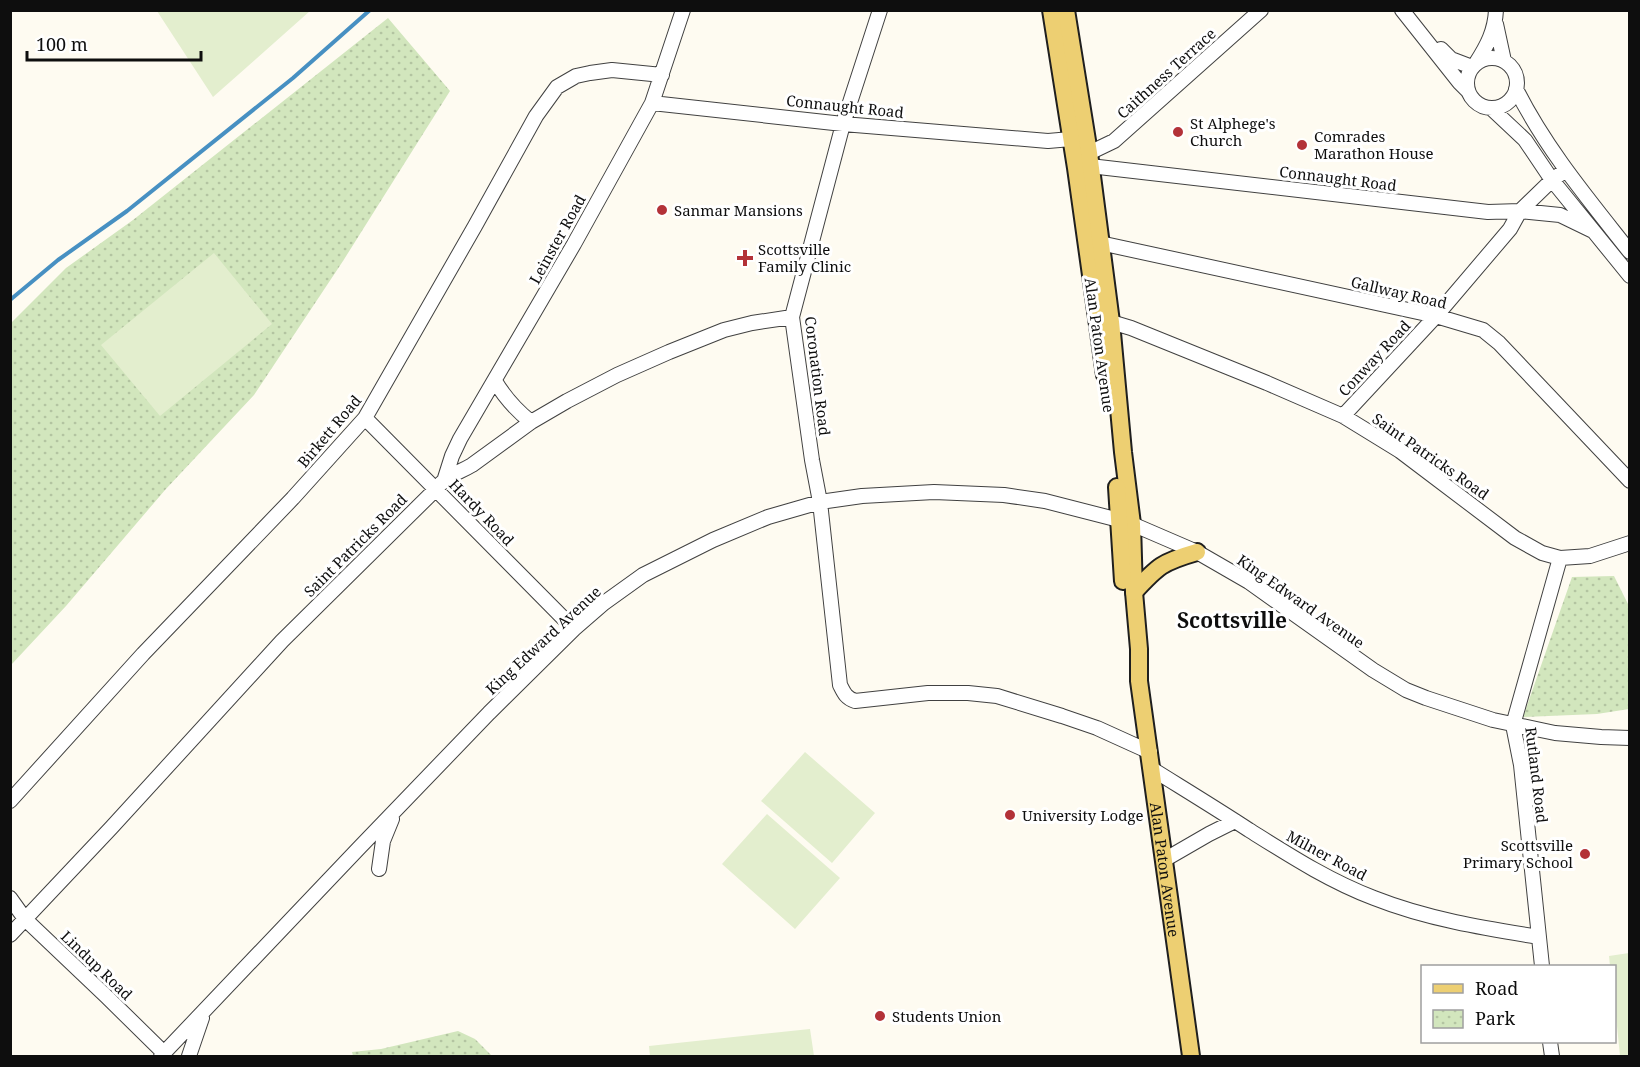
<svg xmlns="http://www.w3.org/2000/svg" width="1640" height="1067" font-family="'Noto Serif',serif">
<defs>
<pattern id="park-dots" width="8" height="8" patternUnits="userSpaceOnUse" patternTransform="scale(1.5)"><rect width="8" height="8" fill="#d2e6bd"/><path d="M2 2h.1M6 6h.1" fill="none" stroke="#b3c4a1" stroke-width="1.8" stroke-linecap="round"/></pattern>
</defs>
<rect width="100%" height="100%" fill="#fefbf1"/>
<path fill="url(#park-dots)" d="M388,18L450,91L343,261L254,395L165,490L66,606L11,665V323L66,268L133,220Z
M1614,576L1629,606V709L1597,714L1523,717L1572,577Z
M458,1031L475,1039L492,1056H353L352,1052L381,1049Z"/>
<path fill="#e3eece" d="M157,11H310L213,97Z
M214,253L272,324L160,416L101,345Z
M805,752L875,813L832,863L761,801Z
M767,814L840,878L795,929L722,864Z
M1629,953V1056H1620L1615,1006L1614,966H1610L1609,956Z
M810,1029L814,1056H650L649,1046Z"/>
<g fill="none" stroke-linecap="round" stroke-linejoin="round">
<path stroke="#4790c2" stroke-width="4" d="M10,300L58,260L127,211L293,78L370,10"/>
<g stroke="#414141" stroke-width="16">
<path id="minor" d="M880,10L843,124L792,317L812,460L820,502L840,685C844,693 846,698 855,701L928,693H968L997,696L1062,716L1097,728L1150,752
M1402,10L1459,82L1468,91
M1496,24L1504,61
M1441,49L1451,59L1472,67
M1467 83a25 25 0 1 1 50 0a25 25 0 1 1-50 0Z
M1476,63C1487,46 1495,31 1496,10
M1516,89C1546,149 1589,200 1630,252
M652,103L843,124L1048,141L1071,139
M1492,109L1525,140L1552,180L1630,276
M1089,153L1114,141L1261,10
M1090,166L1488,212L1520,211L1552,180L1566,170
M1100,243L1436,316L1483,330L1499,343L1630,481
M1111,322L1131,328L1267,383L1343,416L1400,451L1515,538L1542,553L1560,558L1590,556L1630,543
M495,381C505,398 516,410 531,422
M1343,416L1436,316L1510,229L1520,211L1560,215L1593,231
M365,418L574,629
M445,478L452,456L460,439L574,244L652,103L683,10
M1152,769C1184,789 1217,809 1249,830C1289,855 1329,881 1374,898C1427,919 1483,928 1539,937
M10,801L143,654L293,498L365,418L475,226L536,116L557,87L576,76L590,73L612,70L662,75
M1164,860L1209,834L1235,821
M379,869L383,841L392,819
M10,898L25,919L106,996L164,1053L165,1056
M10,935L111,828L282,641L436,489C448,474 457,474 472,465L531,422L567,401L617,375L669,352L724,330L752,323L792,317
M1542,966L1521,765L1513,725L1560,558
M1550,1042L1552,1056
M161,1056L359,848L489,713L574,629L604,603L643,575L713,540L768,517L820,502L862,496L934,492L1004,495L1045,501L1119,520L1132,524L1197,552L1249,582L1373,670L1406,690L1426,698L1493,720L1555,733L1601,737L1630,738
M189,1056L202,1018"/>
</g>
<g stroke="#1f1f1f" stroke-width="20">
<g id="major">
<path d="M1051,10L1076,168L1105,375"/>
<path id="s1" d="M1066,10L1089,153L1111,322L1123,452L1132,524L1134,592L1139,649V681L1191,1056"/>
<path d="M1117,487L1123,581"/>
<path d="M1134,592C1158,566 1162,562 1197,552"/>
</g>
</g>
<use href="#minor" stroke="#fff" stroke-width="14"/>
<use href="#major" stroke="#edcf72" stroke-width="16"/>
</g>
<g fill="#b33238" stroke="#fff" stroke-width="2">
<circle cx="1178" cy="132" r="6"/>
<circle cx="1302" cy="145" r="6"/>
<circle cx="662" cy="210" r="6"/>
<path d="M742 249h6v6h6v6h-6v6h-6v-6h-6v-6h6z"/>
<circle cx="1010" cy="815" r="6"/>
<circle cx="1585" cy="854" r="6"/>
<circle cx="880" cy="1016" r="6"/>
</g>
<g text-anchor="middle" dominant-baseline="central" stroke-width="6" stroke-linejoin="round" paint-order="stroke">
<g font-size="15" fill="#0e0e0e" stroke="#fff">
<text transform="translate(1166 73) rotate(-42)">Caithness Terrace</text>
<text transform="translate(845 106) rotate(6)">Connaught Road</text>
<text transform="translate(1338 178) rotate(7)">Connaught Road</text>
<text transform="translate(557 239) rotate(-61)">Leinster Road</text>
<text transform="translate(1399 292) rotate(13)">Gallway Road</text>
<text transform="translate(1100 345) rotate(82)">Alan Paton Avenue</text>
<text transform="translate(1374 358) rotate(-47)">Conway Road</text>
<text transform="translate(818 376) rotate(83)">Coronation Road</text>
<text transform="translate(329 431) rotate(-50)">Birkett Road</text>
<text transform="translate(1431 456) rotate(35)">Saint Patricks Road</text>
<text transform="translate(482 512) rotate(46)">Hardy Road</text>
<text transform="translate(355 545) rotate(-45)">Saint Patricks Road</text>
<text transform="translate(1301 601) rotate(35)">King Edward Avenue</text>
<text transform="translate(543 640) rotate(-43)">King Edward Avenue</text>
<text transform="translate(1537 775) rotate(83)">Rutland Road</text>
<text transform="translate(1327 855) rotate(28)">Milner Road</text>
<text stroke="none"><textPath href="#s1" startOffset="866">Alan Paton Avenue</textPath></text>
<text transform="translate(97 965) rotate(44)">Lindup Road</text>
</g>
<g font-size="15" fill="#0e0e0e" stroke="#fff" text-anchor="start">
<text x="1190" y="123">St Alphege's<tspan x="1190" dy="17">Church</tspan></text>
<text x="1314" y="136">Comrades<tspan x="1314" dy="17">Marathon House</tspan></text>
<text x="674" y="210">Sanmar Mansions</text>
<text x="758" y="249">Scottsville<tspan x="758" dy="17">Family Clinic</tspan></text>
<text x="1022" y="815">University Lodge</text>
<text x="1573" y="845" text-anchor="end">Scottsville<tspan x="1573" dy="17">Primary School</tspan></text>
<text x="892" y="1016">Students Union</text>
</g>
<g font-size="21" font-weight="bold" fill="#0e0e0e" stroke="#fff">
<text x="1232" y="620">Scottsville</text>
</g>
</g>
<rect width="1640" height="1067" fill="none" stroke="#0e0e0e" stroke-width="24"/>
<rect x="1421" y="965" width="195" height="78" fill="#ffffff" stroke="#9f9f9f" stroke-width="1.5"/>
<rect x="1433" y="984" width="30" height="9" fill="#edcf72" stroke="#9f9f9f" stroke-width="1.5"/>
<text x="1475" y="995" font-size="18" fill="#0e0e0e">Road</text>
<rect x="1433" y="1010" width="30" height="18" fill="url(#park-dots)" stroke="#9f9f9f" stroke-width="1.5"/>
<text x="1475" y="1025" font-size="18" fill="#0e0e0e">Park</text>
<path d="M27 51v9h174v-9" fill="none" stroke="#0e0e0e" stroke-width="3"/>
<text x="36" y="51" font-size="18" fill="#0e0e0e" stroke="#ffffff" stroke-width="4.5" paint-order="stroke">100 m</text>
</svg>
